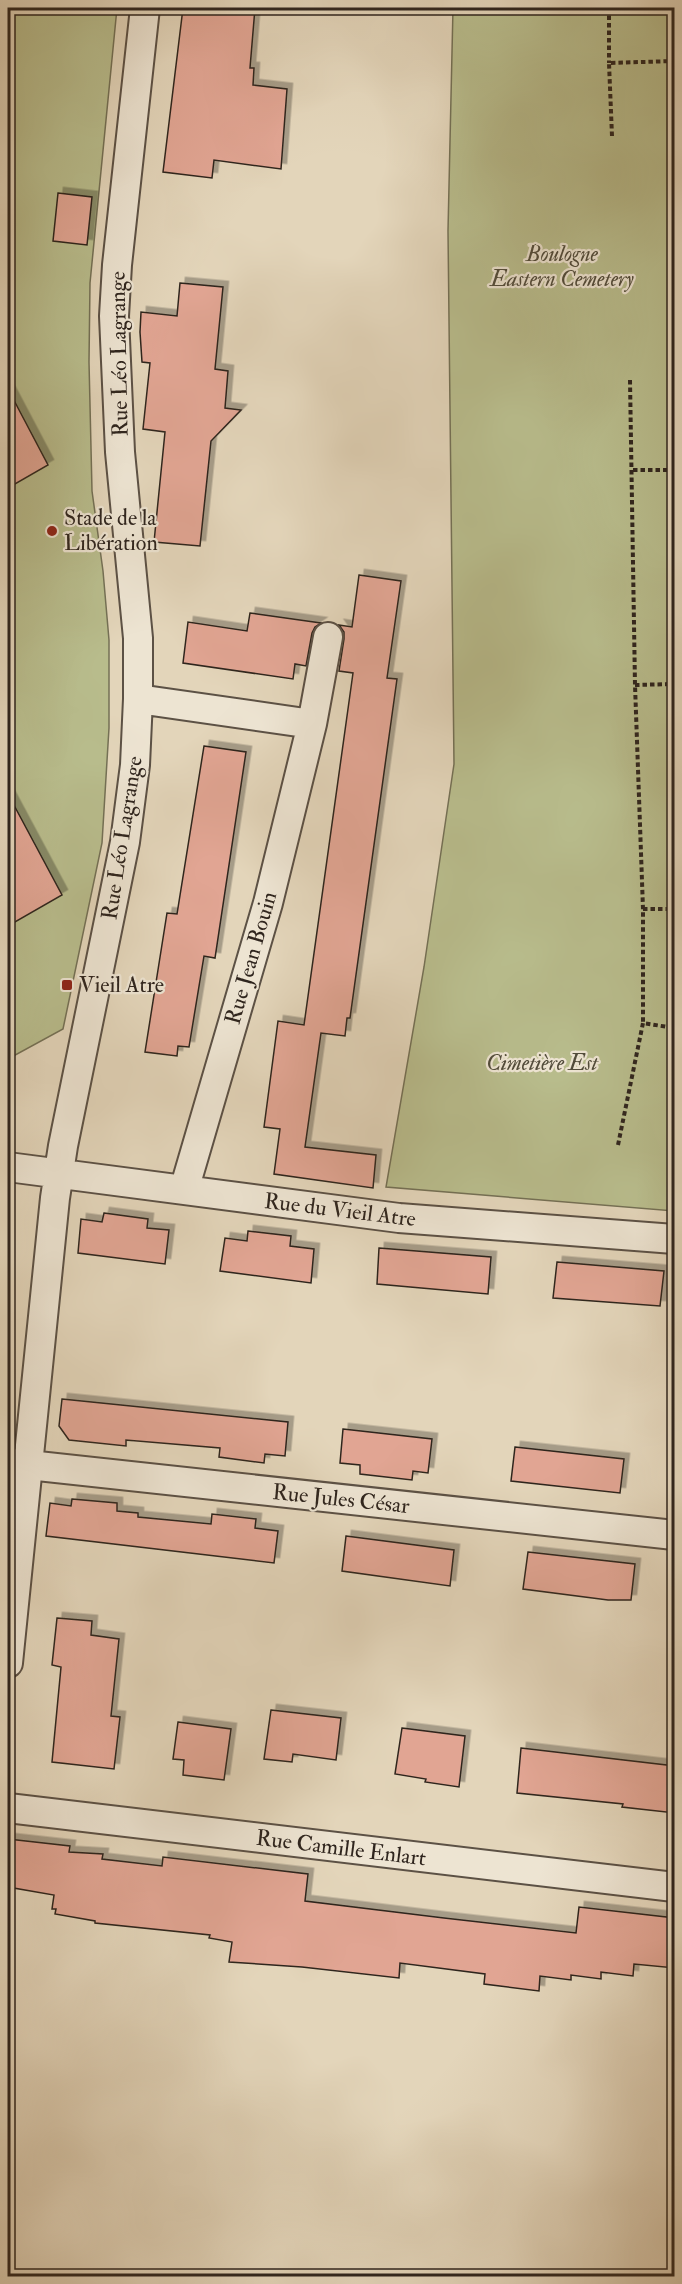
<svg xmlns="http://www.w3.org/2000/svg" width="682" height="2284" font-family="'IM FELL Double Pica',serif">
<defs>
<filter id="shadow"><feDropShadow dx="5.5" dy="-5.5" stdDeviation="0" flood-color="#0004"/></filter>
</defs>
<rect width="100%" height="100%" fill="#e3d5ba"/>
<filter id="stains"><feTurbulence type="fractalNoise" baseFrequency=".00333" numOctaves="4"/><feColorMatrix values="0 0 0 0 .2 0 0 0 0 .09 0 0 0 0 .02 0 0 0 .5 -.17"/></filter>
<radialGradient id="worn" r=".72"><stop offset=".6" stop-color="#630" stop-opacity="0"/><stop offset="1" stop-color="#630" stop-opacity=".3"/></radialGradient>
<path fill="#b8bc8c" stroke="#747055" stroke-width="1.5" d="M8,8H117L90,283L89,362L92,491L103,571L109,640V728L102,843L63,1029L8,1059Z
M453,8H674V1211L386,1187L424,967L454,764L448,231Z"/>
<path fill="#e1a593" stroke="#2f251e" stroke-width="1.5" filter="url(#shadow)" d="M183,8H255L250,68H254L253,85L287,89L281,169L214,160L212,178L163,172Z
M58,193L92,197L87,245L53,241Z
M180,283L223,287L215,369L228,371L225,408L241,410L211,441L200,546L154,542L165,432L143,429L150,363L142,362L140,332L141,312L177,316Z
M8,389L48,465L8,488Z
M359,575L401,581L387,678L397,679L350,1018H347L345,1036L321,1033L305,1147L376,1155L373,1188L274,1174L280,1129L264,1127L278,1021L304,1025L353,673L339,671L344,639V632L339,625L352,627Z
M250,613L321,623L315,627L312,633L306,666L295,664L293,679L183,663L188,622L247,631Z
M204,746L246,752L215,958L204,956L189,1047L178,1046L177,1056L145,1052L167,913L177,914Z
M8,794L62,895L8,926Z
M104,1213L148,1219L147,1228L169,1230L165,1264L78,1253L81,1219L102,1222Z
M248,1231L291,1236L290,1246L314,1249L311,1283L220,1271L225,1238L247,1241Z
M379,1248L491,1257L488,1294L377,1284Z
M557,1262L664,1271L660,1306L553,1298Z
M62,1399L288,1422L285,1456L265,1454L264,1463L219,1457L220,1448L126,1440V1446L69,1440L59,1426Z
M343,1429L432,1439L428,1473L413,1471L412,1480L360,1474V1465L340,1463Z
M515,1447L624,1459L620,1493L511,1481Z
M72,1499L117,1503V1511L138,1513V1517L211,1524L212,1514L256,1519L255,1528L278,1531L274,1563L46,1536L50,1503L71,1506Z
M346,1536L454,1550L450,1586L342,1571Z
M528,1552L635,1564L631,1600H608L523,1589Z
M57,1618L92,1621L91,1635L119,1639L111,1716L120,1717L114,1769L52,1762L61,1667L52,1665Z
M271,1710L341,1718L336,1760L293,1754L292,1762L264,1759Z
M178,1722L231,1729L224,1780L183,1775L184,1760L173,1759Z
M402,1728L465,1736L459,1787L425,1782L426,1779L395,1774Z
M521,1748L675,1766V1813L622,1807L623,1804L517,1793Z
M8,1839L70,1846L69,1852L103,1854L102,1859L162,1866L163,1857L308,1874L305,1901L444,1918L576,1933L579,1907L675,1918V1968L634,1964L633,1976L601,1972V1979L571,1975V1980L540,1976L539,1991L484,1984L485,1974L400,1963L399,1978L302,1967L229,1962L232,1942L209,1938L210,1935L95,1923V1921L55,1914L56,1909H52L54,1895L8,1887Z"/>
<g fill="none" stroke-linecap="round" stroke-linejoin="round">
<g stroke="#5c5145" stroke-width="32">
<path id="street" d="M138,699L312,724L268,903L184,1190
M312,724L328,637
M8,1167L399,1218L674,1239
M10,1463L674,1535
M8,1663L55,1198L63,1146L125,842L135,765L138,699V638L120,452L114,316L117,265L145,8
M8,1808L674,1887"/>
</g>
<path stroke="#2f251e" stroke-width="4" stroke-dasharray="4.5 3" stroke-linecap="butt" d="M609,8V63
M612,136L609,63L674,61
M630,380L635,685L643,909V1023
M633,470H674
M635,685L674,684
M643,909H674
M618,1145L643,1023L674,1028"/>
<use href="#street" stroke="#ede4d2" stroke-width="28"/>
</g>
<g fill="#8f2418" stroke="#ede4d2" stroke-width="2">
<circle cx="52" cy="531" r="6"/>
<rect x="61" y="979" width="12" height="12" rx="3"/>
</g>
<g text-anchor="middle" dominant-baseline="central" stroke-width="4.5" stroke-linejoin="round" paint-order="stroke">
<g font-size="22" font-style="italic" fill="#514b3a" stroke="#ede4d2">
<text x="562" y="254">Boulogne<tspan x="562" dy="25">Eastern Cemetery</tspan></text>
<text x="542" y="1063">Cimetière Est</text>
</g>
<g font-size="22" fill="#2f251e" stroke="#ede4d2">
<text transform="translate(119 354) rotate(-91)">Rue Léo Lagrange</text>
<text transform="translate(122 838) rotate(-81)">Rue Léo Lagrange</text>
<text transform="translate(251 958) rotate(-74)">Rue Jean Bouin</text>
<text transform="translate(340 1210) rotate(7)">Rue du Vieil Atre</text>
<text transform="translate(341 1499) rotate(6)">Rue Jules César</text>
<text transform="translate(341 1848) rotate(7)">Rue Camille Enlart</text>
</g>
<g font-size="22" fill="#2f251e" stroke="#ede4d2" text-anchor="start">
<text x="64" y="518">Stade de la<tspan x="64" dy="25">Libération</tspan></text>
<text x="79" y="985">Vieil Atre</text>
</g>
</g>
<rect width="682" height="2284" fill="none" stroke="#e3d5ba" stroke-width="30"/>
<rect x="9" y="9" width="664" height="2266" fill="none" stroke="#2f251e" stroke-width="3"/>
<rect x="15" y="15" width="652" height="2254" fill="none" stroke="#2f251e" stroke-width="1.5"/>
<rect width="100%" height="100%" filter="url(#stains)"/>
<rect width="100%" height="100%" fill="url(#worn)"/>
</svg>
